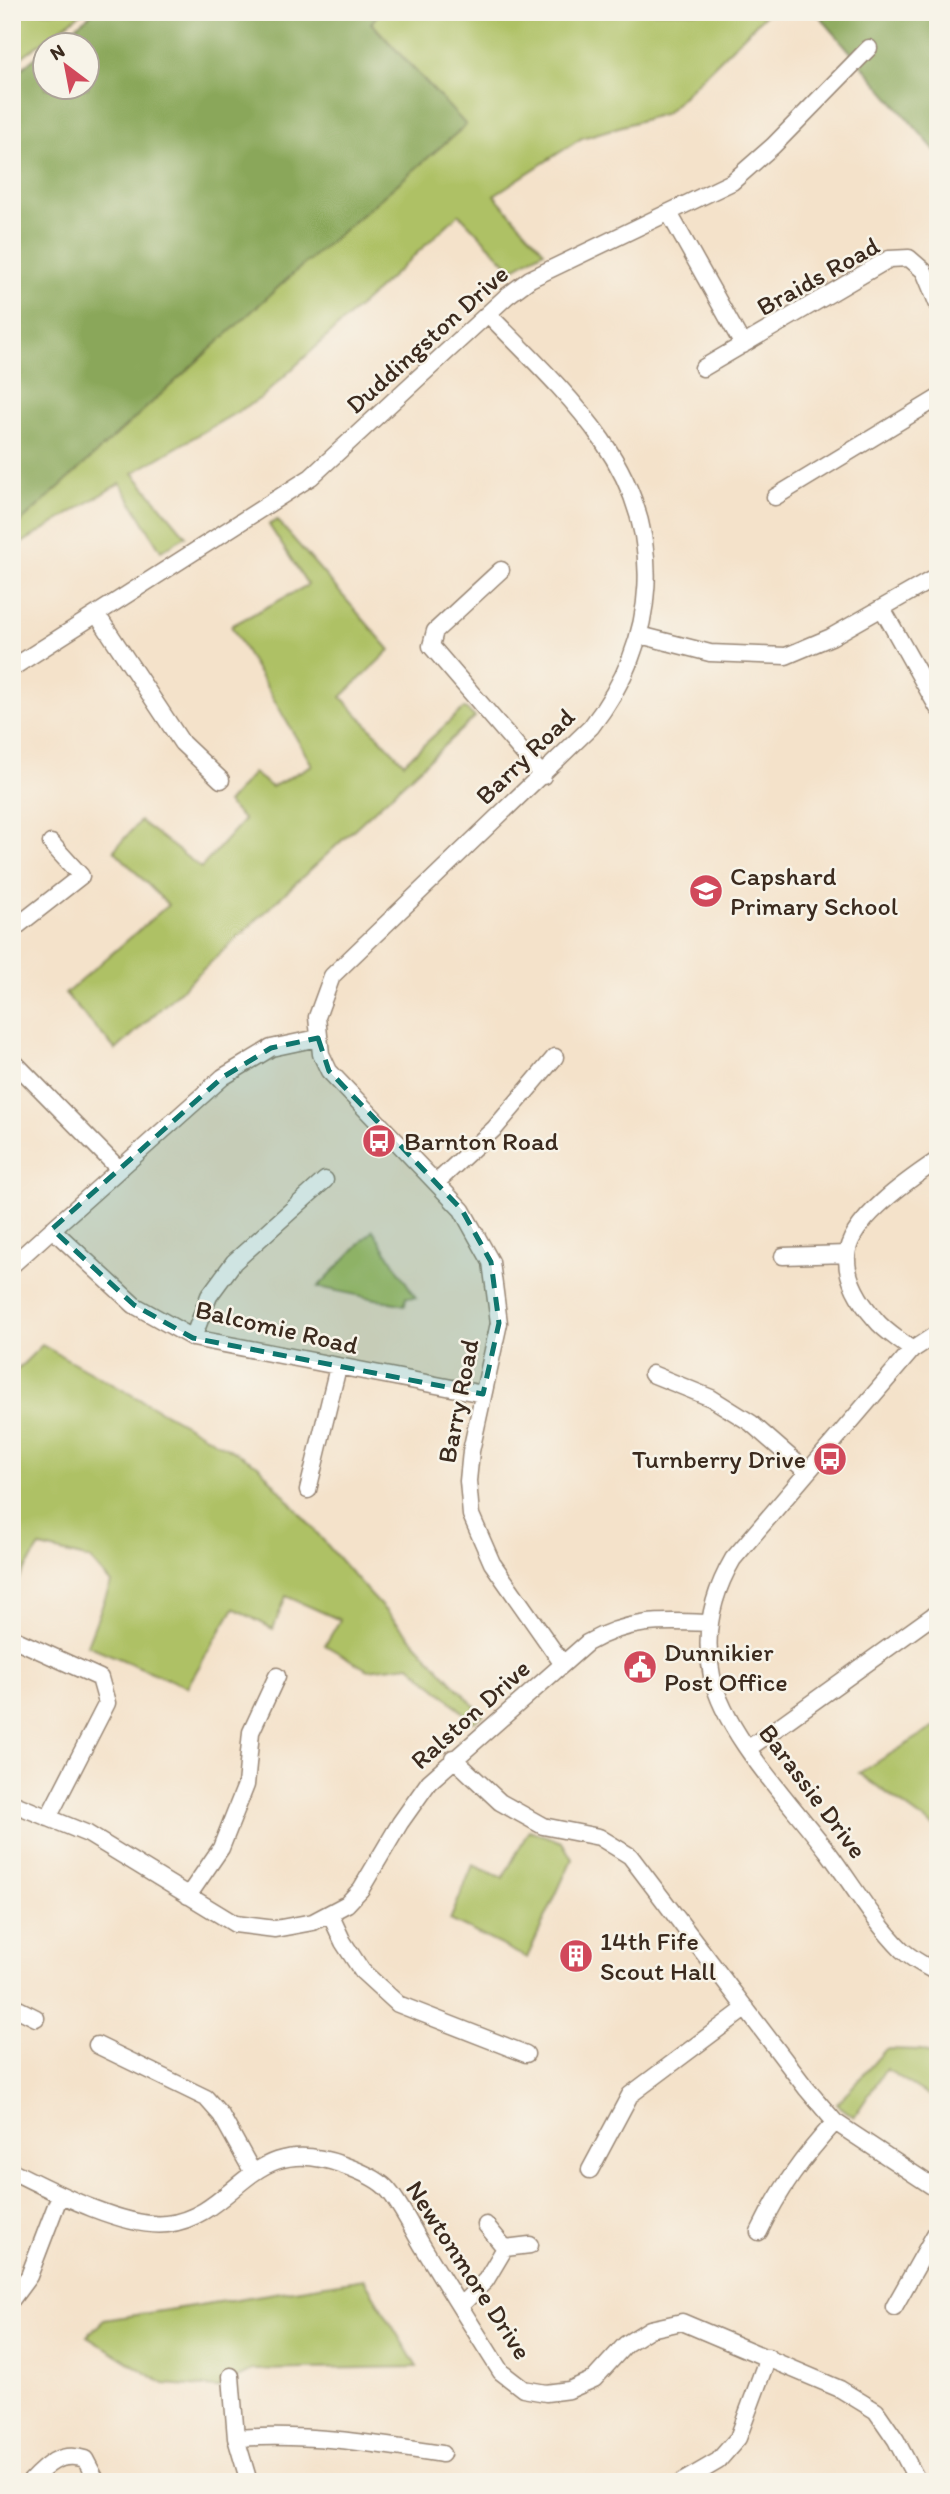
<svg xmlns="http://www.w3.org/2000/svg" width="950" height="2494" font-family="Itim,sans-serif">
<rect width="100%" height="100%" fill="#f7f3e8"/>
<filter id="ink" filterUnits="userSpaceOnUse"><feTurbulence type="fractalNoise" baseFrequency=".0143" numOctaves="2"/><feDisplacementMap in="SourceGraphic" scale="14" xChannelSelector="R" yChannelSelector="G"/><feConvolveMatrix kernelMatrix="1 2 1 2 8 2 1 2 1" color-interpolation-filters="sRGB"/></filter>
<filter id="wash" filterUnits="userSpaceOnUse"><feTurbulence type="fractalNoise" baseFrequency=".00686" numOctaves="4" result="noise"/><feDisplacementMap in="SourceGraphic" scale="28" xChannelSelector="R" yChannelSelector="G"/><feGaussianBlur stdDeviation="1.57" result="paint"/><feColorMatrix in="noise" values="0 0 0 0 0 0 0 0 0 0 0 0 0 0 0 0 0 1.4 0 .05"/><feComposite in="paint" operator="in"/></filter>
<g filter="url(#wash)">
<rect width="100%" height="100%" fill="#f4e2ca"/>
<path fill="#aec165" stroke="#747642" stroke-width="2" d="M12,12H83L12,64Z
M380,12H768L666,113L582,138L494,195L544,251L512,269L459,214L261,398L133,473L186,536L161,551L120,483L12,549V530L295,272L465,126L371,22Z
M277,520L390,650L341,697L404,763L464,708L475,717L116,1050L65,994L168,905L114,850L140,821L201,868L244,820L227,803L253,773L272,787L312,765L231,626L308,585L269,525Z
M373,1230L416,1298L406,1297L405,1305L318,1287Z
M42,1345L258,1465L368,1592L483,1715L474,1722L410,1665L368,1670L325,1645L340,1620L286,1596L273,1629L234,1608L187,1687L87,1645L111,1583L90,1559L40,1547L12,1589V1375Z
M938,1725V1830L859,1773Z
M529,1830L562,1842L572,1859L527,1958L450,1920L473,1865L503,1878Z
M886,2049L921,2050L938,2056V2101L886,2069L854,2117L837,2104Z
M364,2279L417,2367L253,2370L218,2388L164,2384L87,2336L104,2320Z"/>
<path fill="#8aa75a" stroke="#62683c" stroke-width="2" d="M94,12H380L371,23L466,125L295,272L12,530V76L45,50L46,88H88V46L51,45Z
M816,12H938V154Z"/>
</g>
<g filter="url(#ink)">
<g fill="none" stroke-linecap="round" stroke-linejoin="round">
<g stroke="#988674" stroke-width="19">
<path id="street" d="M669,213L743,345
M488,314C527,354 570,394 602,440C667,534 659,639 591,727L332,976L317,1017L321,1054L329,1071L462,1210L491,1262L499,1323L471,1451L468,1481L471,1515L492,1563L562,1663
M703,368L889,259L909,258L924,271L938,305
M775,497L938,398
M501,570L435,631L431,646L543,776
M882,608L938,708
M98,616L182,743L221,780
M640,635L710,653L786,656L831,637L938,576
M12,668L311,477L507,296L530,279L732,182L773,146L869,48
M12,930L81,876L51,843
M12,1060L118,1168
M437,1182L495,1128L555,1057
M52,1229L134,1305L193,1338L483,1394
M783,1256L847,1254
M12,1265L223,1077L271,1048L318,1038
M938,1333L912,1350L733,1559C712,1595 703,1634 712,1676C724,1734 792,1804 828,1852C852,1884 874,1922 902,1950C913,1960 925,1966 938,1973
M193,1338L209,1296L234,1262L325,1180
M912,1350C900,1340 884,1331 875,1319C860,1302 846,1279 847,1256C848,1221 911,1178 938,1160
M652,1374L711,1398L751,1423L806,1471
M308,1490L338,1367
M12,1638L100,1678L107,1703L48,1818
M749,1748L938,1612
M453,1758L500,1802L543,1826L599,1837L630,1856L806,2088L835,2122L938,2190
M12,1803L88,1834L235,1924L275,1929L313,1922L347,1904L361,1889L400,1823L429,1782L587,1643C629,1619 662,1621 708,1623
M188,1896L221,1848L246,1785L251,1732L277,1676
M330,1914L343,1942L362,1971L398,2004L526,2054
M12,2006L36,2018
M97,2045L206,2098L221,2115L252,2171
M590,2170L630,2095L746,2008
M12,2171C50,2190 125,2229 167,2224C238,2215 249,2130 343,2165C357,2170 380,2179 389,2191C403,2208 413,2231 425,2250C450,2291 475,2331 501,2372L523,2389L546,2393L569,2390L594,2379L626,2344L650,2329L682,2322L840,2389L876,2411L896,2440L918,2482
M486,2225L505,2248L530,2245
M759,2232C779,2190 803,2157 835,2122
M12,2299L29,2276L60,2195
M460,2306L486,2280L505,2248
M894,2307L938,2229
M231,2376L236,2438L249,2482
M236,2438C309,2433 370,2443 442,2454
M30,2482C46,2465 60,2451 85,2459L97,2482
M682,2482L718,2461L738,2438L768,2357"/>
</g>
<use href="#street" stroke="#fff" stroke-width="16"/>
</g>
</g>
<path fill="#0f766e" fill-opacity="0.2" stroke="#0f766e" stroke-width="5" stroke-dasharray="14 9" stroke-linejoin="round" d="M318,1038L329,1071L462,1210L491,1262L499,1323L483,1394L193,1338L134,1305L52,1229L223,1077L271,1048Z"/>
<defs>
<g id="school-disc" transform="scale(1.75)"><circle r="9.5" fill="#d1495b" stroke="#f7f3e8"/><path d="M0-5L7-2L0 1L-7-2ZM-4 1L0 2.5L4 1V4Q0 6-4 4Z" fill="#fff"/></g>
<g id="bus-disc" transform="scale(1.75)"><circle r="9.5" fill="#d1495b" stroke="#f7f3e8"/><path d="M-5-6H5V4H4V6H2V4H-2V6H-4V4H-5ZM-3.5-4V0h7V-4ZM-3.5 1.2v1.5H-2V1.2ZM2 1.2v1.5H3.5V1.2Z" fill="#fff"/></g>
<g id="civic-disc" transform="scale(1.75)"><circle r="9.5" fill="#d1495b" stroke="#f7f3e8"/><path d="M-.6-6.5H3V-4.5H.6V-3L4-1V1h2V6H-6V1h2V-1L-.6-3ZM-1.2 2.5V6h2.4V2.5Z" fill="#fff"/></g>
<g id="building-disc" transform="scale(1.75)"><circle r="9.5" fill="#d1495b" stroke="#f7f3e8"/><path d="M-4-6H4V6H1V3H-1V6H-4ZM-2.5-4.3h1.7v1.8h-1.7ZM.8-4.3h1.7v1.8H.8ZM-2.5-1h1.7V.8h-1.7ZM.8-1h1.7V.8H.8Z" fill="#fff"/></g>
</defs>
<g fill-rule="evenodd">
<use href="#school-disc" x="706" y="891"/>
<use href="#bus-disc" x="379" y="1141"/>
<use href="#bus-disc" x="830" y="1459"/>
<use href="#civic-disc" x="640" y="1667"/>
<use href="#building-disc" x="576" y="1956"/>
</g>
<g text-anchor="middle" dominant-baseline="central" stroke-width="5" stroke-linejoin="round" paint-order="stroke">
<g font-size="26" fill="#3b2a1e" stroke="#f7f3e8">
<text transform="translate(818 276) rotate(-29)">Braids Road</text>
<text transform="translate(427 339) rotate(-42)">Duddingston Drive</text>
<text transform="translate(525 756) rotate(-44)">Barry Road</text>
<text transform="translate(277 1327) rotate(13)">Balcomie Road</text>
<text transform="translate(458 1401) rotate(-79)">Barry Road</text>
<text transform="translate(470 1714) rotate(-42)">Ralston Drive</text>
<text transform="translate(813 1791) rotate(53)">Barassie Drive</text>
<text transform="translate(469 2270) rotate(57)">Newtonmore Drive</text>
</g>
<g font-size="26" fill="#3b2a1e" stroke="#f7f3e8" text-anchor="start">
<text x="730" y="876">Capshard<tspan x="730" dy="30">Primary School</tspan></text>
<text x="404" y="1141">Barnton Road</text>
<text x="806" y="1459" text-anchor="end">Turnberry Drive</text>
<text x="664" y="1652">Dunnikier<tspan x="664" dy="30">Post Office</tspan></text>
<text x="600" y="1941">14th Fife<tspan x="600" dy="30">Scout Hall</tspan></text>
</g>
</g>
<rect width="950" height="2494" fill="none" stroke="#f7f3e8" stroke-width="42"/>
<g transform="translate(66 66) rotate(328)"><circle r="33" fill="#f7f3e8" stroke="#aca397" stroke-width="2"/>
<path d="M0-5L12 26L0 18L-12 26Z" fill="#d1495b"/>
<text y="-10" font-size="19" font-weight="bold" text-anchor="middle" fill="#3b2a1e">N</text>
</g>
</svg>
